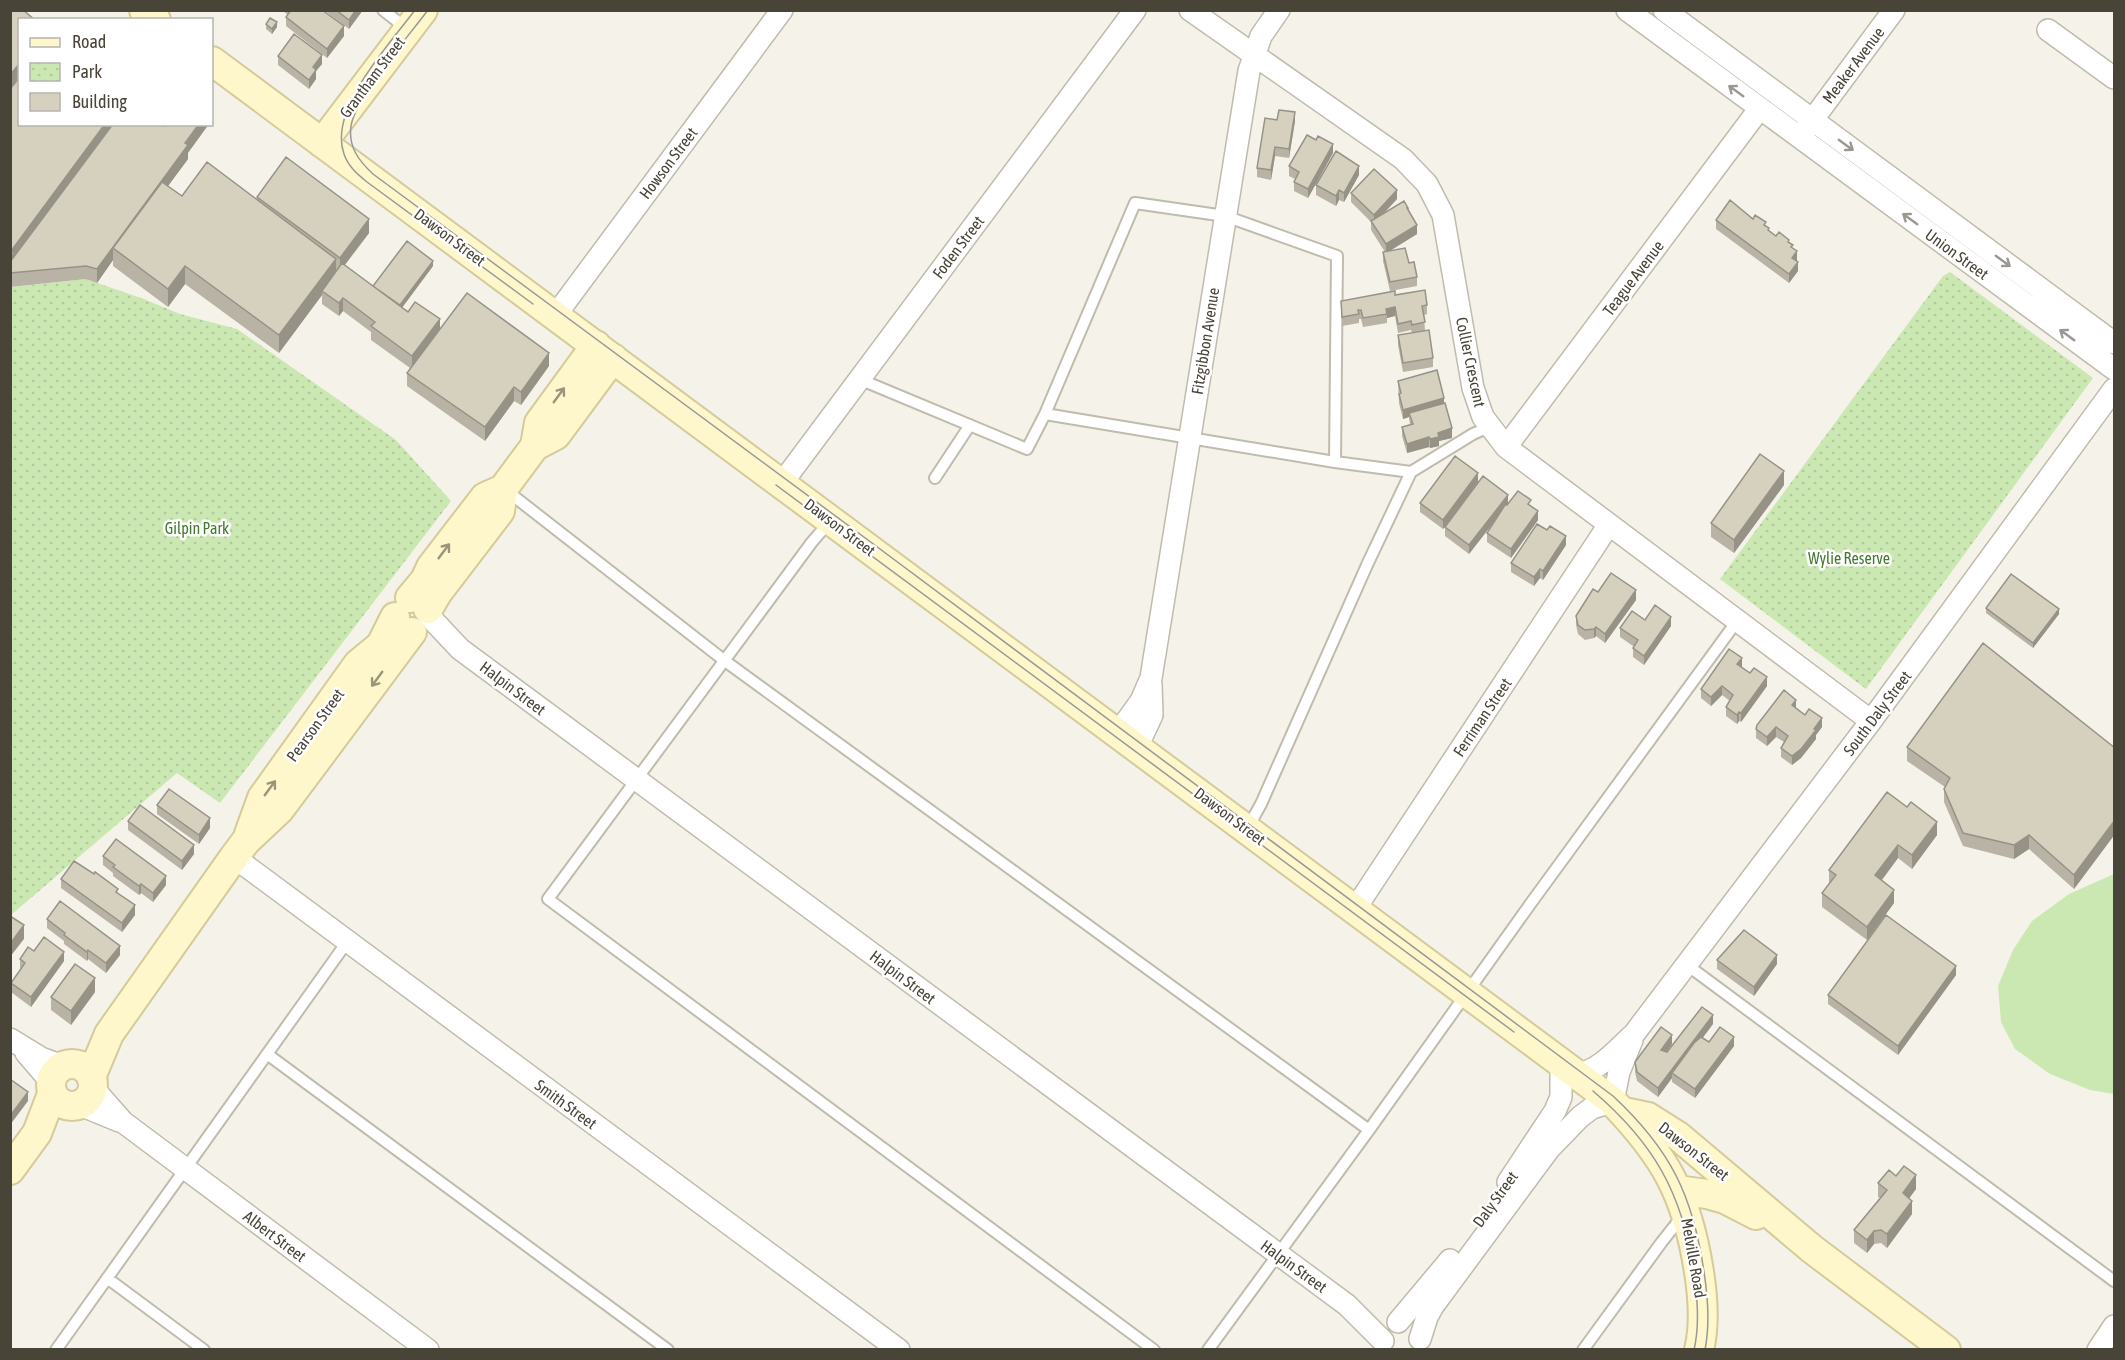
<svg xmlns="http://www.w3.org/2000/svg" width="2125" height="1360" font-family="'Asap Condensed',sans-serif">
<defs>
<pattern id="park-dots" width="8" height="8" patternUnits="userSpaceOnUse" patternTransform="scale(1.5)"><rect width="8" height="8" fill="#cbe8b3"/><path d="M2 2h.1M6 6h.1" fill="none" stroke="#b0c89b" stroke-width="1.8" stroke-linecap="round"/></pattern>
</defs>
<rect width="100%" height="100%" fill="#f5f2ea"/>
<path fill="#cbe8b3" d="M2114,874V1094L2090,1090L2050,1074L2015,1049L2001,1022L1998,986L2013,950L2032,921L2069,894Z"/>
<path fill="url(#park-dots)" d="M1950,272L2093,378L1866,689L1720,579L1943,276Z
M86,279L144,299L180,314L237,329L396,440L451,501L220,803L177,773L11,915V287Z"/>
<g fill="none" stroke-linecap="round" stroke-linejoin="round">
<g stroke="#c0bbac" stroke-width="14">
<path id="lane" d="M383,10L406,28
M859,379L1027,449L1045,414L1135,203L1225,216L1337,256L1335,462L1045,414
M1335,462L1411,472
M935,478L970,425
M507,491L725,661L1369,1130
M831,520L812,542L548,899L1154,1350
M1247,829L1261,804L1367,565L1411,472L1473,434L1489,427
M1687,965L2114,1281
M267,1054L668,1350
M107,1278L204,1350
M56,1350L347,942
M1208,1350L1369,1130L1531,903L1737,621
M1583,1350L1661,1243L1683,1215"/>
</g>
<g stroke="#c0bbac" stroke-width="24">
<path id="street" d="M1190,10L1403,159L1427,184L1443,215L1473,388L1483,417L1506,447L1871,721
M1627,10L2114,369
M1664,10L2114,343
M2048,30L2114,78
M1805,130L1894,10
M555,316L782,10
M1506,447L1760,108
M782,483L1135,10
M429,616L460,649L1347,1305L1383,1341
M1118,733L1141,701L1151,678L1249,71L1261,36L1279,10
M1137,747L1152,715L1151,684
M234,857L899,1350
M1355,909L1608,526
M10,1039L41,1058L63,1066
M26,1053L51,1082
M1577,1074C1600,1071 1618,1048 1634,1034L1871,721L2114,389
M93,1088L123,1122L428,1350
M80,1105L119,1121
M1508,1182L1555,1111L1561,1097V1062
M1398,1322L1450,1260
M1420,1339L1427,1317L1433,1306L1549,1149L1580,1117L1592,1108L1613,1102L1619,1072L1632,1040
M2098,1350L2114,1326"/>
</g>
<g stroke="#d4ca9a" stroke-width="32">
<path id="secondary" d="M144,10L156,20
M212,61L1611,1100C1665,1156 1687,1194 1699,1272C1703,1297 1705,1325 1699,1350
M322,143L423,10
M535,446L539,423L596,345
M410,598L425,580L431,567L485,497L503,489L535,446L556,435L613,358
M428,609L438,592L500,511L503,489
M249,834L262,798L358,664L381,645L395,617
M51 1085a21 21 0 1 1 42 0a21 21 0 1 1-42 0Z
M91,1077L109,1034L234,857L246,841L280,809L412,632
M1624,1112L1648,1117L1678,1136L1812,1249L1946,1350
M10,1170L37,1133L52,1094
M1677,1190L1707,1194L1725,1199L1756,1215"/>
</g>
<use href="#lane" stroke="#fff" stroke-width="10"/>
<use href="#street" stroke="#fff" stroke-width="21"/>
<use href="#secondary" stroke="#fef7cb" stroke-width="28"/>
<path stroke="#989898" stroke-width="1.5" d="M415,10C389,45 328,109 344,154C348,166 357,174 367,182L533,304
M428,10C408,37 356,96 351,126C348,147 359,161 373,174L872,543L1613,1096C1670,1149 1693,1195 1704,1272C1708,1297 1710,1324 1705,1350
M776,485L1514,1032
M1593,1091C1654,1143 1682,1193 1694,1271C1697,1297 1700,1324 1694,1350"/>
</g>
<path fill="#b8b3a4" d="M282,10H322L344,36L327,58L286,26V17L288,15Z
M324,10H363L349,29Z
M266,24L277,27L272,34L266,29Z
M278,56L322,64L316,71V79L309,89L278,65Z
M10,89L188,153V159L168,186L182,196L257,199V197L369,233L345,265L373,286L433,266L402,307L440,330L549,366L521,405L514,401L485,441L407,386V373L410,368L371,340V332L343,311L339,316L322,304V295L279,353L185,284L168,307L113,266V260L97,283L86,279L10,287Z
M1277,120L1295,121L1289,158L1275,156L1271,180L1257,177V168Z
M1333,153L1308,198L1294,191V182L1295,179L1289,176V166Z
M1359,175L1344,202L1339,200L1336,206L1316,195V185Z
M1351,193L1397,199L1383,214L1408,211L1417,234L1390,251L1409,263L1417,277V286L1390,291L1383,261V252H1385L1371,230V222L1351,202Z
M1753,219L1766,226L1769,231L1776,236L1789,243L1793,249L1797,261L1798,271L1789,283L1716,229V220Z
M1395,295L1427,305V314L1424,315L1425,331L1433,358V367L1403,372L1398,345V335L1412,333L1411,330L1398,333L1395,316L1387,318V323L1363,327L1361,319H1359V323L1342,326L1341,301Z
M1398,381L1444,403L1452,438L1439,441V446L1430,448L1429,447L1407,453L1402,436V427L1410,425L1409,417L1403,419L1399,403Z
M1478,482L1508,504L1531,506L1538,520L1511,558L1487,542V533L1496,519L1469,554L1445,536V527L1443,529L1420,512V503Z
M1784,485L1734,553L1711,537V523Z
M1566,545L1543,580L1540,578L1534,586L1511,572V563Z
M1598,592L1636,600L1605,643L1596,636L1594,638L1585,640L1578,634L1576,625V616Z
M1986,608L2059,614L2033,648L1986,613Z
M1645,620L1671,626L1644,665L1633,657V646L1620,637V628Z
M1742,667L1767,686L1741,722L1739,721L1737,724L1726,716V707L1730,701L1722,695L1711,706L1701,698V689Z
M1796,708L1822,727L1816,735V739L1801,758L1792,765L1781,757V748L1784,742L1776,737L1767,746L1756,738V729Z
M1907,747L2115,748V834L2074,889L2029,849L2014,859L1963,846L1944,802V789L1945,787L1907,761Z
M1887,792L1937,835L1912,869L1898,858L1882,880L1894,903L1867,940L1822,907V893L1829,883V870Z
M157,805L210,828L199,844L157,814Z
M128,821L194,854L182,870L128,830Z
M103,856L166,885L153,902L141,893L139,895L113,876V873L103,865Z
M94,874L118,893L135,915L122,932L61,888V879Z
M47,919L120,955L106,973L88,959L87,961L64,944V941L47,928Z
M34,951L64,961L31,1007L11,992V983L21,969L20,968V959Z
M1717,960L1777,964L1754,996L1717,969Z
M1956,975L1898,1055L1828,1004V995Z
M95,992L71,1025L51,1010V997Z
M1713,1024L1702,1038L1709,1042L1734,1046L1695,1098L1672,1082V1078L1658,1097L1637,1081L1635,1072V1062L1672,1044L1667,1052Z
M1896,1176L1916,1189L1909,1198L1912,1214L1887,1248L1881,1243L1874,1244L1867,1253L1854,1243V1230L1880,1198L1878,1197V1183Z"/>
<path fill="#969286" d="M356,10H363L349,29V20Z
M277,22V27L272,34V29Z
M344,26V36L327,58V49Z
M322,55V64L316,71V79L309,89V80L313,67Z
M20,63V76L10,89V75Z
M213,106V120L212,122V108Z
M1295,112V121L1289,158V149Z
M105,124H119L10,273L11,251Z
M199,124H209L188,153V159L119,252L113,248V260L97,283V269Z
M1333,144V153L1308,198V189Z
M1275,147V156L1271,180V170Z
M1359,166V175L1344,202V193Z
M1339,190V200L1336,206V196Z
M1397,190V199L1374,224V215Z
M369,219V233L340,271V258Z
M1417,225V234L1386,253V244Z
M1797,251V261L1792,267V258Z
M336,259V277L322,291V295L279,353V335Z
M433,261V266L396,316V311Z
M1798,262V271L1789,283V274Z
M185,266V284L168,307V289Z
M343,298V311L339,316V303Z
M1395,307V316L1387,318L1386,309Z
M440,319V333L412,370V356Z
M549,353V366L521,405V392Z
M514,387V401L485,441V427Z
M1444,398V407L1409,413V417L1403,419V410Z
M1452,428V438L1439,441V446L1430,448V439L1438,433Z
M1429,437V447L1407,453V444Z
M1784,471V485L1734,553V540Z
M1478,473V482L1443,529V520Z
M1508,495V504L1469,554V545Z
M1538,511V520L1511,558V549Z
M1566,536V545L1543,580V571Z
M1540,569V578L1534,586V577Z
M1636,590V600L1605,643V634Z
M2059,609V614L2033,648V643Z
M1671,617V626L1644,665V656Z
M1596,627V636L1594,638V629Z
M1742,658V667L1737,674V664Z
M1767,677V686L1741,722V713Z
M1722,686V695L1711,706V697Z
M1796,700V709L1792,705Z
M1739,712V721L1737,724V715Z
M1822,718V727L1816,735V739L1801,758L1792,765V756Z
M1776,727V737L1767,746V737Z
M210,818V828L199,844V835Z
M2115,820V834L2074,889V875Z
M1937,822V835L1912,869V855Z
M2029,835V849L2014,859V845Z
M194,845V854L182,870V861Z
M1898,845V858L1875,889V875Z
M166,876V885L153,902V893Z
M141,884V893L139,895V886Z
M1894,890V903L1867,940V927Z
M135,905V915L122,932V923Z
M24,925V939L10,957V944Z
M120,946V955L106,973V963Z
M88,950V959L87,961V952Z
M64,952V961L31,1007V997Z
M1777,955V964L1754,996V987Z
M1956,966V975L1898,1055V1046Z
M95,978V992L71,1025V1011Z
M1713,1015V1024L1675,1075L1672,1073V1078L1658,1097V1088Z
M1672,1035V1044L1661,1059V1050Z
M1734,1037V1046L1695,1098V1089Z
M28,1092V1101L10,1125V1116Z
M1916,1175V1189L1903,1207V1193Z
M1912,1201V1214L1887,1248V1234Z
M1874,1231V1244L1867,1253V1240Z"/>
<path fill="#d6d0bf" stroke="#969286" stroke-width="1.5" d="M10,10H23L35,20H20V63L10,75Z
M291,10H322L344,26L327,49L286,17Z
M336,10H356L349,20Z
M270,18L277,22L272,29L266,24Z
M294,34L322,55L313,67L316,70L309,80L278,56Z
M20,77V124H105L11,251L14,253L10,258V89Z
M1279,110L1295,112L1289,149L1275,147L1271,170L1257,168L1265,118L1277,120Z
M113,124H161L164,126L165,124H199L185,143L188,145L97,269L86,266L10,273V262Z
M1307,135L1316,140L1318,136L1333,144L1308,189L1294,182L1299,172L1289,166Z
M1336,151L1359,166L1344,193L1339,190L1336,196L1316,185Z
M286,157L369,219L340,258L257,197Z
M207,162L336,259L279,335L185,266L168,289L113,248L162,182L182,196Z
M1374,169L1397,190L1374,215L1351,193Z
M1730,200L1753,219L1755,215L1766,222L1764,225L1769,228L1768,230L1776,236L1779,232L1789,240L1788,242L1793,245L1791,247L1797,251L1792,258L1798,262L1789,274L1716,220Z
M1404,201L1408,208H1407L1417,225L1386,244L1371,221Z
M407,241L433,261L400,305L373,286Z
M1405,248L1409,263L1414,262L1417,277L1390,282L1383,252Z
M342,263L408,312L415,302L440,319L412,356L371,326L375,322L343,298L339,303L322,291Z
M1425,290L1427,305L1422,306L1425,322L1412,325L1411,321L1398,324L1395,307L1386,309L1387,314L1363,318L1361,310H1358L1359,314L1342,317L1341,301L1395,291V295Z
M467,293L549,353L521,392L514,387L485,427L407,373Z
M1429,330L1433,358L1403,363L1398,335Z
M1437,370L1444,398L1403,410L1399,394L1401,393L1398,381Z
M1445,403L1452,428L1438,433L1439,437L1430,439L1429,437L1407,444L1402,427L1413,424L1409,413Z
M1760,454L1784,471L1734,540L1711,523Z
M1455,456L1478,473L1443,520L1420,503Z
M1483,476L1508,495L1469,545L1445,527Z
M1518,491L1531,500L1528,504L1538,511L1511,549L1487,533L1505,505H1507Z
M1537,524L1547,530L1550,526L1566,536L1543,571L1540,569L1534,577L1511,563Z
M1611,573L1636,590L1605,634L1596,627L1594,629L1585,630L1578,625L1576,616L1593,589L1598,592Z
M2011,574L2059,609L2033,643L1986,608Z
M1655,605L1671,617L1644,656L1633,648L1638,640L1620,628L1632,611L1645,620Z
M1983,643L2115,748V820L2074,875L2029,835L2014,845L1963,833L1944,789L1950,778L1907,747Z
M1729,649L1742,658L1737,664L1750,673L1754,668L1767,677L1741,713L1739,712L1737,715L1726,707L1733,695L1722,686L1711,697L1701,689Z
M1784,690L1796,700L1792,705L1805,715L1809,709L1822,718L1814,729L1816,730L1801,749L1792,756L1781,748L1788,736L1776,727L1767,737L1756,729L1757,725Z
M169,789L210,818L199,835L157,805Z
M1887,792L1907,807L1911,802L1937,822L1912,855L1898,845L1875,875L1894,890L1867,927L1822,893L1836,875L1829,870Z
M140,805L194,845L182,861L128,821Z
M116,839L166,876L153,893L141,884L139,886L113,867L115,865L103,856Z
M74,861L94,874L95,872L118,889L116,892L135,905L122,923L61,879Z
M60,901L120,946L106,963L88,950L87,952L64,935L65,933L47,919Z
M1886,915L1956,966L1898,1046L1828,995Z
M10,916L24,925L10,944Z
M1744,930L1777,955L1754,987L1717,960Z
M44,937L64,952L31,997L11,983L25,963L20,959L28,947L34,951Z
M75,964L95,978L71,1011L51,997Z
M1702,1007L1713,1015L1658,1088L1637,1072L1635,1062L1661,1027L1672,1035L1661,1050L1667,1052Z
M1720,1027L1734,1037L1695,1089L1672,1073L1694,1043L1701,1037L1709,1042Z
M10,1079L28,1092L10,1116Z
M1904,1166L1916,1175L1903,1193L1912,1201L1887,1234L1881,1230L1874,1231L1867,1240L1854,1230L1887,1190L1878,1183L1889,1170L1896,1176Z"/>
<defs><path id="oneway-shaft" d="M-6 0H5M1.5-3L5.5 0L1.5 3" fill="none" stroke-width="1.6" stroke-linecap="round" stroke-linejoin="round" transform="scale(1.5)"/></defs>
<g stroke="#9b9892">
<use href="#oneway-shaft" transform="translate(1736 91) rotate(-144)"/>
<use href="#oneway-shaft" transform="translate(1846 145) rotate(36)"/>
<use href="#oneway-shaft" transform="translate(1910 219) rotate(-144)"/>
<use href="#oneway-shaft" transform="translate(2003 261) rotate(36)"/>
<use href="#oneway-shaft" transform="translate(2067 335) rotate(-144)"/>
</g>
<g stroke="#9a957a">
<use href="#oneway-shaft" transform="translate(559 395) rotate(-54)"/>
<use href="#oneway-shaft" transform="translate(444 551) rotate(-53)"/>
<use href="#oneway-shaft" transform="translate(377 679) rotate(126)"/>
<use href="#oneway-shaft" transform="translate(270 788) rotate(-54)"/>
</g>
<g text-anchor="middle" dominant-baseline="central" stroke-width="5" stroke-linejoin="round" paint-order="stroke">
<g font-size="16" fill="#494438" stroke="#fff">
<text transform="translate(1853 65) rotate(-53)">Meaker Avenue</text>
<text transform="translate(372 77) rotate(-53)">Grantham Street</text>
<text transform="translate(668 163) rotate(-53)">Howson Street</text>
<text transform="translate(450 237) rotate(37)">Dawson Street</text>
<text transform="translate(958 247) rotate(-53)">Foden Street</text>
<text transform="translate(1957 254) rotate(36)">Union Street</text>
<text transform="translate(1633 278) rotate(-53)">Teague Avenue</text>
<text transform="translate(1205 341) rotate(-81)">Fitzgibbon Avenue</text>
<text transform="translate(1471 362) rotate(78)">Collier Crescent</text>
<text transform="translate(840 527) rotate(37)">Dawson Street</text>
<text transform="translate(513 688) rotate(37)">Halpin Street</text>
<text transform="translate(1877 713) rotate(-53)">South Daly Street</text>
<text transform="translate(1482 717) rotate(-56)">Ferriman Street</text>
<text transform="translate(315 725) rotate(-54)">Pearson Street</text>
<text transform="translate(1230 816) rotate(37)">Dawson Street</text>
<text transform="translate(903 977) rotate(37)">Halpin Street</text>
<text transform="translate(566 1104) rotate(36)">Smith Street</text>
<text transform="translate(1694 1151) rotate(38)">Dawson Street</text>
<text transform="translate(1495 1199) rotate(-54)">Daly Street</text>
<text transform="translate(275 1236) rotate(37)">Albert Street</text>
<text transform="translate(1694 1258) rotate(80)">Melville Road</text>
<text transform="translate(1294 1266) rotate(36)">Halpin Street</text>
</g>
<g font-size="16" fill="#417a2b" stroke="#fff">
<text x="197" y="528">Gilpin Park</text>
<text x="1849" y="558">Wylie Reserve</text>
</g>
</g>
<rect width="2125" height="1360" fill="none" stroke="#494438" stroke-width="24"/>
<rect x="18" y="18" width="195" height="108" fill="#ffffff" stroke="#b6b4af" stroke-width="1.5"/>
<rect x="30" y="38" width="30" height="9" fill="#fef7cb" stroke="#b6b4af" stroke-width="1.5"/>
<text x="72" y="48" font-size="18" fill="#494438">Road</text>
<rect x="30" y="63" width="30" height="18" fill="url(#park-dots)" stroke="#b6b4af" stroke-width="1.5"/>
<text x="72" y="78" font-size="18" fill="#494438">Park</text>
<rect x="30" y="93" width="30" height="18" fill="#d6d0bf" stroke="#b6b4af" stroke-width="1.5"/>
<text x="72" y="108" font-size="18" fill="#494438">Building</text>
</svg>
